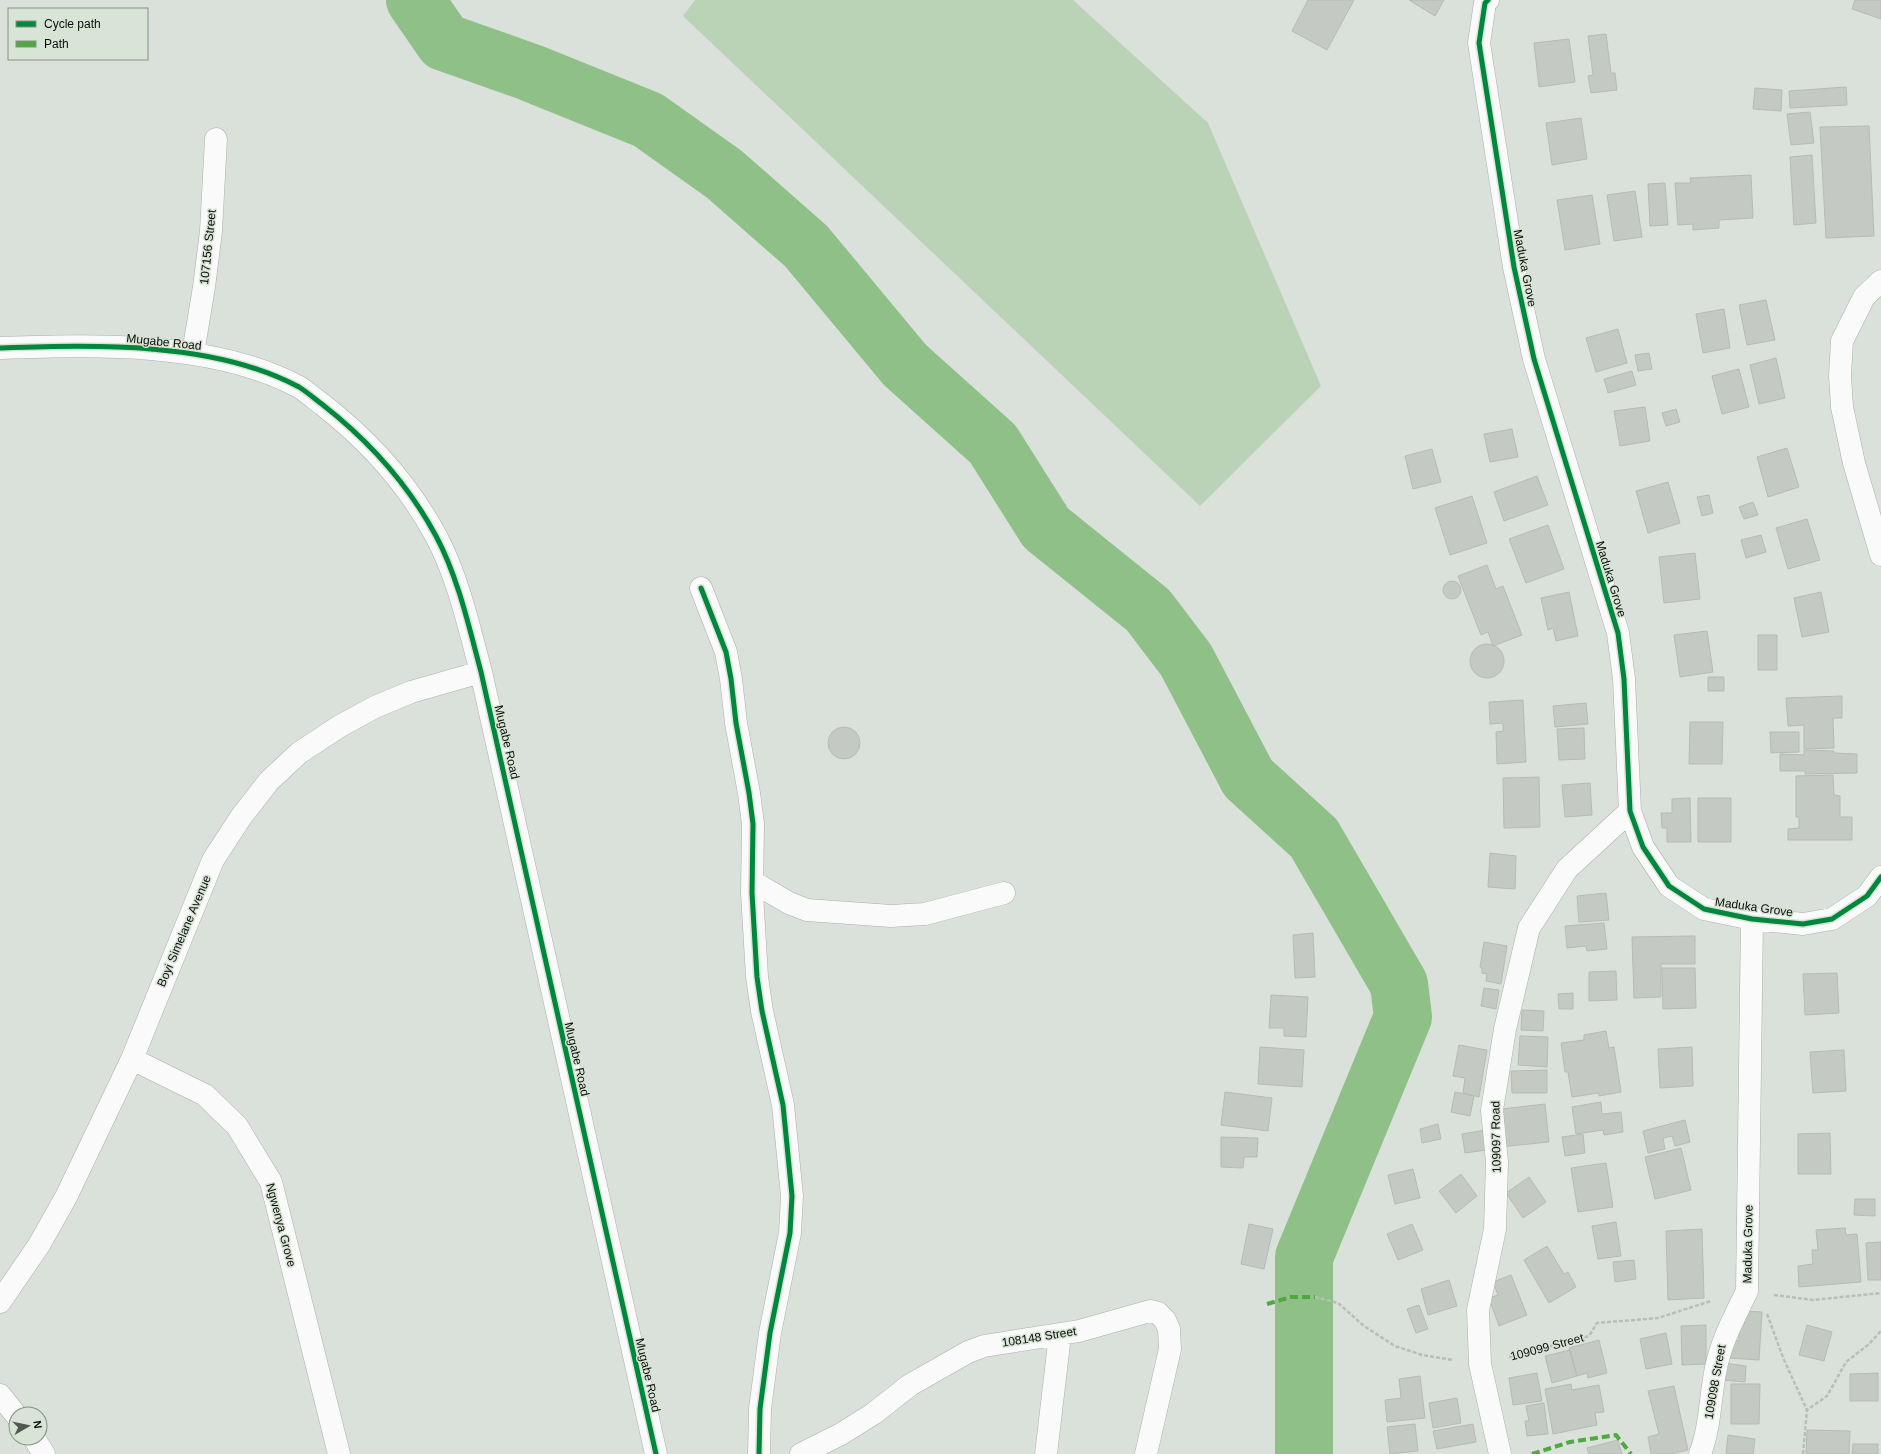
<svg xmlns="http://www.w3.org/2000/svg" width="1881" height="1454" font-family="Helvetica,sans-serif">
<rect width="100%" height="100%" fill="#dae0da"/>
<path fill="#bad3b6" d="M695,0H1073L1208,123L1321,386L1200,506L683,16Z"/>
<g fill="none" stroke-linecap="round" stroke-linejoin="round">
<path stroke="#8ec087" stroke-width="58" d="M415,0L444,42L529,72L648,120L724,174L806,246L905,365L993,444L1046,528L1148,610L1186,660L1248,778L1314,838L1399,984L1403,1017L1304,1257V1454"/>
</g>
<path fill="#c4c9c4" stroke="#b6bbb5" d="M1308,0H1354L1327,50L1292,31Z
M1409,0H1444L1435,16Z
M1855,0H1881V19L1852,9Z
M1606,34L1611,73H1615L1617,90L1591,93L1588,76L1593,75L1588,36Z
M1569,39L1575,82L1539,87L1534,43Z
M1846,87L1847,105L1790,108L1789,91Z
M1755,88L1782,90L1781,111L1753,109Z
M1810,112L1814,143L1791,145L1787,114Z
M1581,118L1587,159L1552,165L1546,123Z
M1869,126L1874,236L1826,238L1820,127Z
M1812,155L1816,223L1794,225L1790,157Z
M1751,175L1753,218L1719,220V228L1693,230V224L1678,225L1675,183H1691L1690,178Z
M1665,183L1668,225L1650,226L1648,184Z
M1635,191L1642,237L1614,241L1607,195Z
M1592,195L1600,244L1565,250L1557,200Z
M1766,300L1775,340L1747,345L1739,305Z
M1724,309L1730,348L1703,353L1696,314Z
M1618,329L1627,363L1596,372L1586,338Z
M1649,353L1652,369L1638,371L1635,355Z
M1776,358L1785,398L1759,404L1750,365Z
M1739,369L1749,407L1722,414L1712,376Z
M1632,371L1636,385L1608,393L1604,379Z
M1645,407L1650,441L1620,446L1614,411Z
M1676,409L1680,422L1666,426L1662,413Z
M1512,429L1518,457L1490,462L1484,434Z
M1787,448L1799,487L1768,497L1757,457Z
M1432,449L1441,482L1413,489L1405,456Z
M1537,476L1548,505L1504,521L1494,492Z
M1668,482L1680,523L1648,533L1636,491Z
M1709,495L1713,513L1702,516L1697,497Z
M1472,496L1487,543L1450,555L1435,508Z
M1753,502L1758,515L1744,519L1739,507Z
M1807,519L1820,560L1788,569L1776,528Z
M1548,525L1564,569L1526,583L1509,539Z
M1761,535L1766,552L1746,558L1741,540Z
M1695,553L1700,599L1664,603L1659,557Z
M1487,565L1496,589L1503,586L1522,635L1493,646L1488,632L1481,635L1458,576Z
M1443 590a9 9 0 1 1 18 0a9 9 0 1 1-18 0Z
M1569,592L1578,636L1556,641L1553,628L1548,630L1541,598Z
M1821,592L1829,632L1802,637L1794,598Z
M1707,631L1713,672L1680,677L1674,635Z
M1758,635H1777V670H1758Z
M1470 661a17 17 0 1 1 34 0a17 17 0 1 1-34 0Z
M1708,677H1724V691H1708Z
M1842,696V718H1833L1834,748L1804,749V725L1788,726L1786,698Z
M1523,700L1526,762L1497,764L1496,732L1503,731V723L1490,724L1489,702Z
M1586,703L1588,724L1555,727L1553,706Z
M1690,722H1723L1722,764H1689Z
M828 743a16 16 0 1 1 32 0a16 16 0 1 1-32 0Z
M1584,728L1585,759L1559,760L1557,729Z
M1770,732H1799V752L1771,753Z
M1804,750L1834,751V753L1857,754V773L1805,774V771H1780V754L1804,755Z
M1833,775L1834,795L1840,796V817H1852V840H1788V829L1799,828V817H1796V776Z
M1539,777L1540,827L1504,828L1503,778Z
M1590,783L1592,815L1565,817L1562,785Z
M1690,798L1691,842H1667V828H1662L1661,813H1672V799Z
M1698,798H1731V842H1698Z
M1490,853L1516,856L1515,889L1488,887Z
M1606,893L1609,920L1579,922L1577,896Z
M1604,923L1607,949L1587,951L1586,946L1567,948L1565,926Z
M1313,933L1315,977L1295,978L1293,935Z
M1695,936V964H1661V997L1634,998L1632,937Z
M1484,942L1507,946L1501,984L1486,981L1487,974L1482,973V968L1480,967Z
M1662,968H1695L1696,1008L1663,1009Z
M1616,971L1617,1000L1589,1001V972Z
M1837,973L1839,1013L1805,1015L1803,974Z
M1484,988L1499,990L1496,1009L1481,1006Z
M1573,993V1009H1559L1558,994Z
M1271,995L1308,997L1306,1037L1284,1036V1028H1269Z
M1522,1010L1544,1011L1543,1031L1521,1030Z
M1606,1031L1609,1048L1614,1047L1621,1092L1599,1096V1093L1572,1097L1568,1072H1565L1561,1043L1584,1040V1035Z
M1520,1036L1548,1037L1547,1067L1518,1065Z
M1459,1045L1487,1050L1479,1097L1463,1093L1465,1078L1453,1076Z
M1260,1047L1304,1050L1302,1087L1258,1084Z
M1692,1047L1693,1086L1660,1088L1658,1049Z
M1844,1050L1846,1091L1813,1093L1810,1052Z
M1547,1070V1093H1512L1511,1071Z
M1225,1092L1272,1098L1268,1131L1221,1125Z
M1455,1092L1474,1096L1470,1116L1451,1112Z
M1601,1102L1602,1114L1621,1112L1623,1132L1604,1135L1603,1130L1576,1134L1572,1107Z
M1545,1104L1549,1142L1500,1147L1502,1109Z
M1685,1120L1690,1142L1675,1146L1672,1136L1663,1138L1665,1149L1648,1153L1643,1131Z
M1438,1124L1441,1139L1422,1143L1420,1129Z
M1491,1129L1494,1149L1465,1153L1462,1134Z
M1830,1133L1831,1174H1798V1134Z
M1583,1134L1585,1153L1565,1156L1562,1137Z
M1221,1137L1258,1138L1257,1157H1244L1243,1168L1221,1167Z
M1681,1148L1691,1190L1655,1199L1645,1157Z
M1606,1163L1613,1207L1578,1212L1571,1168Z
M1413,1169L1420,1198L1395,1204L1388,1175Z
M1461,1174L1477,1196L1456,1213L1439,1191Z
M1529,1177L1546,1202L1523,1218L1506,1193Z
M1855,1199H1875V1216L1854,1215Z
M1616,1222L1621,1256L1598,1259L1592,1226Z
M1249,1224L1273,1229L1264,1269L1241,1264Z
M1412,1224L1423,1250L1398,1260L1387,1234Z
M1845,1228L1846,1235L1857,1234L1861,1282L1799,1287L1798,1266L1813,1264L1812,1250H1818L1816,1230Z
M1702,1229L1704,1298L1668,1300L1666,1231Z
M1881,1242V1280H1868L1866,1243Z
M1547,1246L1564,1274L1568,1272L1576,1287L1549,1303L1524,1260Z
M1634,1260L1636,1279L1615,1282L1613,1262Z
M1511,1275L1527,1315L1499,1326L1489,1298L1498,1295L1493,1282Z
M1449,1280L1457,1306L1428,1315L1421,1289Z
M1419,1305L1428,1329L1416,1333L1407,1309Z
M1744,1311L1762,1312L1759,1360L1729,1358L1730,1340L1739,1341V1325H1744Z
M1706,1325V1364L1682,1365L1681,1326Z
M1807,1325L1832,1332L1824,1361L1799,1355Z
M1666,1333L1672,1364L1646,1369L1640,1339Z
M1599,1340L1607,1373L1588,1378L1587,1373L1577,1376L1569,1348Z
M1570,1350L1577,1376L1552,1383L1545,1356Z
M1724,1363L1746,1366L1745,1382L1722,1380Z
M1537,1373L1542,1401L1513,1405L1509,1378Z
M1878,1373V1401H1850V1374Z
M1420,1376L1425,1418L1387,1422L1385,1400L1401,1398L1399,1379Z
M1571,1384L1572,1390L1599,1385L1604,1412L1595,1413L1597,1425L1553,1434L1545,1389Z
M1731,1384H1760L1759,1424H1731Z
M1674,1386L1688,1450L1671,1454H1651L1648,1437L1659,1434L1648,1391Z
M1457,1398L1461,1423L1433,1428L1429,1403Z
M1544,1403L1548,1434L1527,1436L1525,1421H1529L1526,1406Z
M1415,1424L1418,1451L1390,1454L1387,1427Z
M1473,1424L1476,1442L1437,1449L1433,1431Z
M1807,1430L1850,1431L1849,1454H1806Z
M1728,1435L1755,1439L1753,1454H1726Z
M1618,1440L1622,1454H1589L1587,1448Z
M1853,1444H1878V1454H1852Z"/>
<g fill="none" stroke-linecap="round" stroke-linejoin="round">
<g stroke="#abb0aa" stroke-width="23">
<path id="minor" d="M1488,0L1485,3L1479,43L1514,267L1534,359L1618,633L1624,679L1630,811L1643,847L1669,886L1704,909L1752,919L1803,924L1832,919L1867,896L1881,877
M1881,281L1864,297L1842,341L1840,375L1842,407L1854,463L1881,555
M0,348C95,345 213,341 299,387C307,392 315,399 323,405C369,441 408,484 436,536C458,577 469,627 481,672L656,1454
M193,353L204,287L211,231L216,139
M701,588L726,652L731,679L736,723L749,793L753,824L752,893L757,977L762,1011L783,1105L792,1196L790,1233L770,1333L760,1409L759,1454
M753,882L789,903L807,910L891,916L925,914L1004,893
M132,1059L205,1095L237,1126L271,1182L339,1454
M0,1302L39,1245L66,1197L132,1059L213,860L241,817L269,781L299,753L340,726L375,707L411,692L481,672
M0,1395L16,1415
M34,1438L44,1454
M801,1454L841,1434L873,1414L910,1385L968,1352L984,1346L1079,1331L1150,1311L1158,1313L1165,1320L1169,1329L1170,1349L1146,1454
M1046,1454L1060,1335
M1500,1454L1480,1364L1478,1310L1495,1229L1497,1162L1492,1110L1505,1029L1529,928L1567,869L1630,811
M1700,1454C1710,1428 1710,1400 1715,1373C1720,1343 1734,1318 1747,1291L1752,919"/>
</g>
<path stroke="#babdba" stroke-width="2.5" stroke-dasharray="4 2" stroke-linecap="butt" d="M1774,1295L1813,1300L1881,1293
M1315,1297L1338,1303L1364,1326L1395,1346L1422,1355L1453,1360
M1767,1314L1784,1360L1807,1410
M1509,1357L1589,1336L1597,1323L1658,1318L1711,1301
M1803,1454L1807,1410L1827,1396L1846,1362L1869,1344L1881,1331"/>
<use href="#minor" stroke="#f9faf9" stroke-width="22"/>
<path stroke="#50a841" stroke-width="4" stroke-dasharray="8 4" stroke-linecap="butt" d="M1267,1304L1291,1297H1315
M1532,1454L1570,1442L1616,1435L1631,1454"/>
<g stroke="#d8e4d6" stroke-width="8">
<path id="cycleway" d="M1488,0L1485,3L1479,43L1514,267L1534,359L1618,633L1624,679L1630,811L1643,847L1669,886L1704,909L1752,919L1803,924L1832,919L1867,896L1881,877
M0,348C95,345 213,341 299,387C307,392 315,399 323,405C369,441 408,484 436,536C458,577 469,627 481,672L656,1454
M701,588L726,652L731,679L736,723L749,793L753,824L752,893L757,977L762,1011L783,1105L792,1196L790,1233L770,1333L760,1409L759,1454"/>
</g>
<use href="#cycleway" stroke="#00873e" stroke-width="5"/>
</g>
<g text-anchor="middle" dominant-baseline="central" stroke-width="3" stroke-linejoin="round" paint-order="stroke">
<g font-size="12" fill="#0b0f0a" stroke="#d8e4d6">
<text transform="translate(208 247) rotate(-84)">107156 Street</text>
<text transform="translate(1525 268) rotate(79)">Maduka Grove</text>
<text transform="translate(164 342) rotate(6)">Mugabe Road</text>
<text transform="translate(1611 579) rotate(73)">Maduka Grove</text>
<text transform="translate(507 742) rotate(77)">Mugabe Road</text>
<text transform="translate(1754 907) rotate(8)">Maduka Grove</text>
<text transform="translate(184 931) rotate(-67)">Boyi Simelane Avenue</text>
<text transform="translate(577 1059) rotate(77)">Mugabe Road</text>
<text transform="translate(1496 1137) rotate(-91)">109097 Road</text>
<text transform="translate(281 1225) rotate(75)">Ngwenya Grove</text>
<text transform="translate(1748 1244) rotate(-89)">Maduka Grove</text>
<text transform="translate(1039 1337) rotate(-9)">108148 Street</text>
<text transform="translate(1547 1347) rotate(-15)">109099 Street</text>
<text transform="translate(648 1375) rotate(77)">Mugabe Road</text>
<text transform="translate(1715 1382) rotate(-80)">109098 Street</text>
</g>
</g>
<rect x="8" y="8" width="140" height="52" fill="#d8e4d6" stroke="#868f84"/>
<rect x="16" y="21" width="20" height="6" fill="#00873e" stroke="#868f84"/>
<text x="44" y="28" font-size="12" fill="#0b0f0a">Cycle path</text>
<rect x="16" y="41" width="20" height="6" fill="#50a841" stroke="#868f84"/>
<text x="44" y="48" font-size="12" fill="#0b0f0a">Path</text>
<g transform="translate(28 1426) rotate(81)"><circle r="19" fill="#d8e4d6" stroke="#868f84"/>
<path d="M0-3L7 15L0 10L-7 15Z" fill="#535853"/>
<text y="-6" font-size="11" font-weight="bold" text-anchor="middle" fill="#0b0f0a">N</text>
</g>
</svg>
